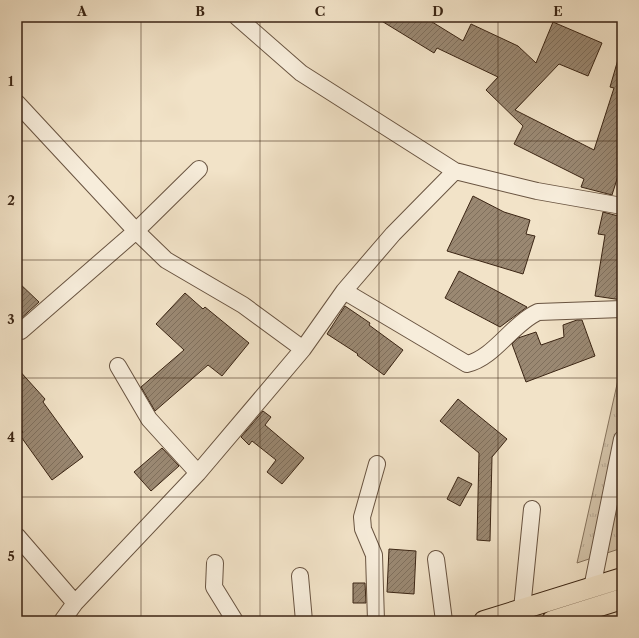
<svg xmlns="http://www.w3.org/2000/svg" width="639" height="638" font-family="'Libre Caslon Text',serif">
<defs>
<pattern id="grass-tufts" width="24" height="20" patternUnits="userSpaceOnUse"><rect width="24" height="20" fill="#d3c3a9"/><path d="M3 7l-1-3M5 7V3M7 7l1-3M15 17l-1-3M17 17v-4M19 17l1-3" fill="none" stroke="#b6a791"/></pattern>
<pattern id="building-hatch" width="6" height="6" patternUnits="userSpaceOnUse"><rect width="6" height="6" fill="#9a8872"/><path d="M-1 1l2-2M0 6l6-6M5 7l2-2" fill="none" stroke="#7f6f5c"/></pattern>
</defs>
<rect width="100%" height="100%" fill="#f2e3c8"/>
<filter id="stains"><feTurbulence type="fractalNoise" baseFrequency=".005" numOctaves="4"/><feColorMatrix values="0 0 0 0 .2 0 0 0 0 .09 0 0 0 0 .02 0 0 0 .5 -.17"/></filter>
<radialGradient id="worn" r=".72"><stop offset=".6" stop-color="#630" stop-opacity="0"/><stop offset="1" stop-color="#630" stop-opacity=".3"/></radialGradient>
<path fill="url(#grass-tufts)" stroke="#87745e" d="M622,362V548L577,563Z"/>
<path fill="url(#building-hatch)" stroke="#3b2514" d="M375,17H424L463,41L471,24L518,46L536,63L553,22L602,43L588,76L559,64L515,110L594,150L614,88L610,87L619,56H622V163L612,195L581,187L584,179L514,144L523,126L486,90L498,77L437,48L434,53Z
M473,196L504,212L530,220L526,234L535,236L523,274L447,251Z
M603,212L622,217V300L595,296L605,235L598,234Z
M459,271L527,307L500,327L445,298Z
M17,281L39,302L17,322Z
M185,293L203,309L205,307L249,343L222,376L208,365L155,411L141,387L184,350L156,324Z
M345,306L370,323L369,325L403,350L384,375L357,355L358,354L327,334Z
M577,320H582L595,356L526,382L512,344L518,338L536,332L541,345L564,337L563,325Z
M17,368L45,399L43,402L83,457L52,480L19,434L23,432L17,425Z
M458,399L507,439L492,457L490,541L477,540L479,453L440,421Z
M263,411L271,417L265,425L304,458L282,484L267,472L276,460L252,441L249,445L241,437Z
M162,448L179,466L151,491L134,472Z
M458,477L472,484L460,506L447,499Z
M389,549L416,551L414,594L387,592Z
M353,583H365L366,603H353Z"/>
<g fill="none" stroke-linecap="round" stroke-linejoin="round">
<g stroke="#695441" stroke-width="18">
<path id="minor" d="M237,17L301,73L455,171L537,191L622,206
M17,103L136,231L166,260L243,305L303,349
M344,291L467,364C494,358 512,324 538,312L622,309
M21,331L136,231L199,169
M118,366L149,419L198,473
M17,536L75,603
M436,559L444,621
M215,563L214,587L235,621
M300,576L304,621
M592,588L622,439
M522,609L532,509
M62,621L75,603L198,473L303,349L344,291L393,234L455,171
M376,621L374,555L363,529L362,517L377,464"/>
</g>
<g stroke="#3b2514" stroke-width="22">
<path id="major" d="M484,621L622,578
M552,621L622,599"/>
</g>
<use href="#minor" stroke="#f7eddb" stroke-width="16"/>
<use href="#major" stroke="#f2e3c8" stroke-width="20"/>
</g>
<path fill="none" stroke="#3b2514" stroke-width="1" stroke-opacity="0.55" d="M141,17V621M260,17V621M379,17V621M498,17V621M17,141H622M17,260H622M17,378H622M17,497H622"/>
<rect width="639" height="638" fill="none" stroke="#f2e3c8" stroke-width="44"/>
<rect x="22" y="22" width="595" height="594" fill="none" stroke="#3b2514" stroke-width="1.5"/>
<g font-size="13" text-anchor="middle" font-weight="bold" fill="#3b2514">
<text x="82" y="16">A</text>
<text x="200" y="16">B</text>
<text x="320" y="16">C</text>
<text x="438" y="16">D</text>
<text x="558" y="16">E</text>
<text x="11" y="86">1</text>
<text x="11" y="205">2</text>
<text x="11" y="324">3</text>
<text x="11" y="442">4</text>
<text x="11" y="561">5</text>
</g>
<rect width="100%" height="100%" filter="url(#stains)"/>
<rect width="100%" height="100%" fill="url(#worn)"/>
</svg>
